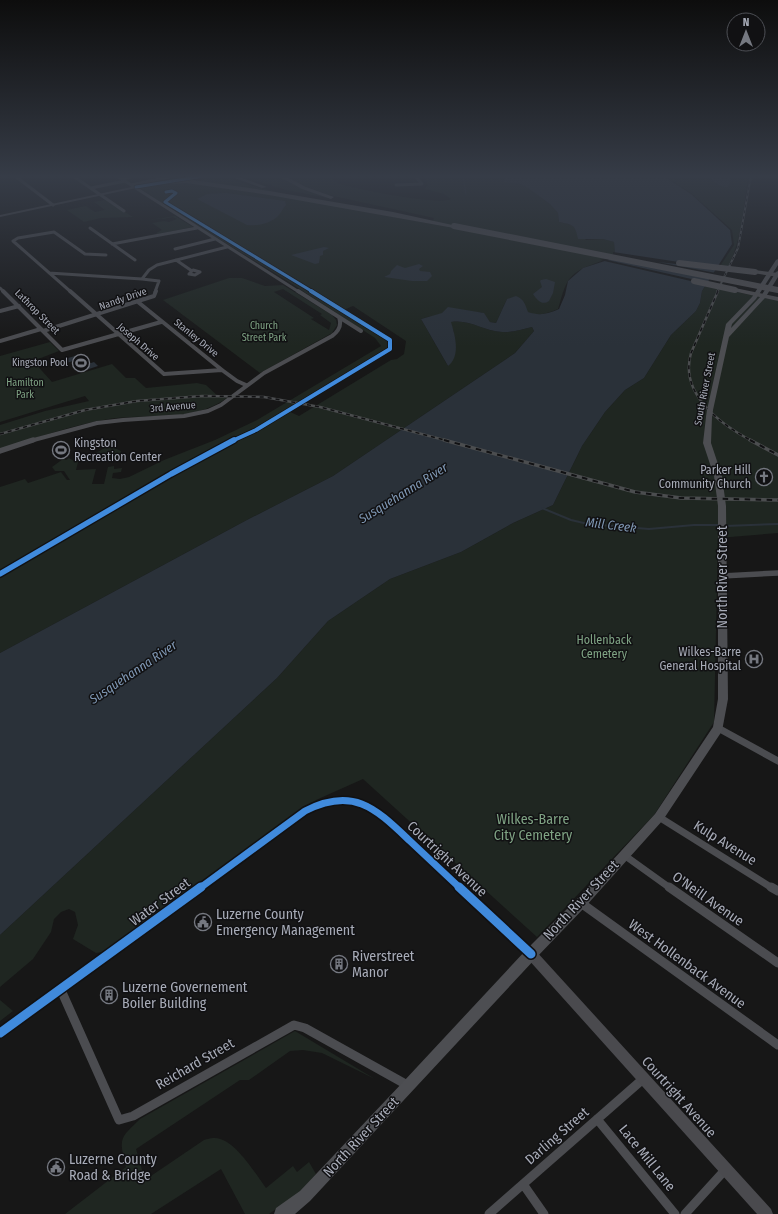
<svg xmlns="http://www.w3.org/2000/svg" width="778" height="1214" font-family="'Fira Sans Condensed',sans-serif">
<rect width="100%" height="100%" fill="#171717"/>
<path fill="#1f2621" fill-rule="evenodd" d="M209,176H225L245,184L289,195L203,182L201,180L202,178Z
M240,176H278L303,189L328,198L286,190Z
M286,176H331C333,179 336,183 340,184C355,189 442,206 451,199L444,194L425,189L428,184L425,180L426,178L429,176H504L505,182L520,184L528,188L550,204L558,213L559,222L572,225L586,240L603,239L614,242L615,255C600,264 578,265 568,281C563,289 561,300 558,309C533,320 529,313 507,299L496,323L490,322L483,313C461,310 442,313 421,319L448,366L454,332L450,322C471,319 483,331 502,332C512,333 522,329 532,327L534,331L515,353L333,476L245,521L0,653V487L25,479L28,483L61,472L67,480H70L64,471H55L52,467L63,459L66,460L69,458L74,461L84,455L89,457L108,446L104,444L111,442L115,444L112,447L121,451L120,456H116L115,460L108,461L110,453L100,454L98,461L78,462L76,470L96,469L92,484H104L108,467L114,466V469L122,468L121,472L113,473L112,478L120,479L129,477L164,460L215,440L257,420L381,346L375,338L286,280L177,213L140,188L168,183L186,182L303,200L432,224L434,218L329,195L304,186ZM353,306L406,341L404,354L397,359L391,360L299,416L286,410L390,348L389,340L341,311Z
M665,176H706L715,181L732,177V176H751L747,184C743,212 741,241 728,267L720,266L734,245L732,230L691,193Z
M105,200L133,217L101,218L84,222L67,210L86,206L95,212L105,210L94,202Z
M175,216L193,227L157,234L156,233L162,230L152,223L164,221L169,222L177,219L173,217L163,219L160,218L145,221Z
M229,278H242L265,286L283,285L332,315L336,320L337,325L332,333L260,373L163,300ZM283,289L322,314L320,315L331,323L329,330L311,319L314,318L274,292Z
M706,285L778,301V533L718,538L714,722L654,815L537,937L363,779L316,800L102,952L96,953L73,939L78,925L75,912L69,909L61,912L54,919L51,932L33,959L0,987V935L277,678L328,621L390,579L461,552L513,523L553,505L582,446L605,412L625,390L644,378L671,335L696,311L700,303L702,291Z
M50,342L59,351L33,361L52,382L112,364L126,378H135L146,388L197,383L206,385L219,397L227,398C192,423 148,413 109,419C72,425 36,438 0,449V425L45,411L89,401L85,396L0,422V356Z
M0,1000L13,1011L0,1021Z
M295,1031L375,1079L322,1053L303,1050L290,1051L249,1080H240L136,1149L145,1180L204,1140C207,1139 211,1138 213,1138C233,1136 255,1173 266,1188L293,1166L297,1172L309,1162L316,1174L299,1193L269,1214H245L221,1169L151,1214H65L126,1167C119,1138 119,1139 140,1119Z"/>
<path fill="#2a3139" d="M504,176H663L691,194L730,230L732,244L702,291L700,303L696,311L671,335L644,378L625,390L605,412L582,446L553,505L513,523L461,552L390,579L328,621L277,678L0,935V653L245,521L333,476L515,353L534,331L532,327C522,329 512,333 502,332C483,331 470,319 451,322C455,335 461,356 448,366L421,319L442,313L448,307L484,313L490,322L496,323L507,299L516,296C524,299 525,304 528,312C540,316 547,314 559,309L565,295L568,281L583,268L608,260L615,255L614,242L603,239H578C575,224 573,225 559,222L558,213L550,204L528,188L520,184L504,182Z
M706,176H732V177L728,187C719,188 714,180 706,176Z
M226,193L285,201L286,205C283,208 281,213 278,216C270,224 257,226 247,225L197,199L207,194Z
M324,247L329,248L323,251V255L320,256L319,263L315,264L291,255Z
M419,264L423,266L419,269L420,271L430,272L432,276L427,281H412L384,277L390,274L391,271L397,265L405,268Z
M546,279L555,282L553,293L549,301C542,306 537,300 533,294L542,287L540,281L541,280Z
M79,355L88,364L94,362L98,366L83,371L73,361L57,366L53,362Z"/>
<path fill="#171717" d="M613,252L692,264L685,265L658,262L716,273L713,278L607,257L613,254Z
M603,259L709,283L708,285L600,260Z"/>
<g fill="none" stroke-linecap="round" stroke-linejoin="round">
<path stroke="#2a3139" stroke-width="1" d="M463,176L466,194"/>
<path stroke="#2a3139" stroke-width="2" d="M542,508L571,520L588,524L649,529L694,525H719
M725,526L778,524"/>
<path stroke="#4b4c50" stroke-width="3" d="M15,176L53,205
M73,176L124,211
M117,176L299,292
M122,179L135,176
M131,185L174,176
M396,185L422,184L415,176
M91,188L125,181
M90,228L135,260
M112,244L197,228
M175,249L215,239
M176,260L192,271
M193,270L200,272L195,275L189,274Z
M49,273L142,279
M0,288L4,292
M71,292L13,241L18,238L54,232L85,254L106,255
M155,292L159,281L142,279L149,270L157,265L227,247"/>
<path stroke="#4b4c50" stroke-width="4" d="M3,291L62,350L161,322
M70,291L164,374L222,370
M298,291L361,331
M138,302L222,370L237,381L246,385
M0,311L19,306
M43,331L154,296L156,291
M0,341L41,329
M30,441L97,423L123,420L184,416L208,411L221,405L264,373L332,336C339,331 342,325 339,317"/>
<path stroke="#4b4c50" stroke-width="5.5" d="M0,451L33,440
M722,576L778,573"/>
<path stroke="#4b4c50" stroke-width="7" d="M718,728L778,761
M659,817L772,888
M624,855L670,888
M200,888L305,811C354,786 376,809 410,841C427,857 443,872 460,888"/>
<path stroke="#4b4c50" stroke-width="9" d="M459,887L531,954
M669,887L778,963
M771,887L778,891
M581,903L778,1045
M61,990L119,1120L133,1116L294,1025L305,1028L409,1086
M0,1033L201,887
M597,1119L675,1214
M523,1184L544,1214
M489,1214L643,1079
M685,1214L725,1170"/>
<path fill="#4a4a4e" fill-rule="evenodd" d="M196,176H205L136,188L0,217V215L136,186Z
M531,948L535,950L771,1209L773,1214H757L527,958L525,954L527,950Z"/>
<path fill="#4d4e52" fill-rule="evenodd" d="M778,259V265L756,299L732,324L731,328L761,296L776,272L778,271V277L765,298L729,337L713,410L712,411H708L707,410L726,324L752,297L776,260Z
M709,415L712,417L711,443L722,476L726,506L728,699L722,731L663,820L585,907L536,958L310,1201L295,1214H274L276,1208L300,1191L404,1081L526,950L577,899L655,814L713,727L718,699V506L714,476L703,443L706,417Z"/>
<path fill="#4e4e51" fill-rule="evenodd" d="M229,176H237L267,187L262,188Z
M278,176H285L306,187L334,197L331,199L302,189Z
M186,179L269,191L393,212L457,226L454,228L269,195L186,183L168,184L165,182L168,180Z
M755,270L778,273V277L753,273L752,272Z
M735,288L778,297V301L733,291L732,290Z"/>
<g stroke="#4b4d4f" stroke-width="2">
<path id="rail-far2" d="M717,292L738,248L751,176"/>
</g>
<g stroke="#4b4d4f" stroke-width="2.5">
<path id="rail-far1" d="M718,291L691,353C679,394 720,424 752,441
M0,434L85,410L137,401L202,396L264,397L320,407L448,441"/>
</g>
<g stroke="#4b4d4f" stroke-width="3.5">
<path id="rail" d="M444,440L635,492L681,498L778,500
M750,440L778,455"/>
</g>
<use href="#rail-far2" stroke="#111113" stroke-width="1" stroke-dasharray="3" stroke-linecap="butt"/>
<use href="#rail-far1" stroke="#111113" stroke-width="1.5" stroke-dasharray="4" stroke-linecap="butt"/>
<use href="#rail" stroke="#111113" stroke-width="2" stroke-dasharray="5.5" stroke-linecap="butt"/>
<path stroke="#4d4e52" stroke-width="6" d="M709,417L710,410"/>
<path stroke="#4e4e51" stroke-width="6" d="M454,226L778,290
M679,263L755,272
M694,281L735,290"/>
<g stroke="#111113" stroke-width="4.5">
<path id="cycleway-far4" d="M136,187L203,176
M166,192L172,191L176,193L165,202L313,292"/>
</g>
<g stroke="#111113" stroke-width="5.5">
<path id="cycleway-far3" d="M232,441L256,430L390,349V340L311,291"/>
</g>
<g stroke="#111113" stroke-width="8">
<path id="cycleway-far2" d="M0,574L171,474L234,440"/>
</g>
<g stroke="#111113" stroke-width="10">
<path id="cycleway-far1" d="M200,888L305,811C354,786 376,809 410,841C427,857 443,872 460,888"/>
</g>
<g stroke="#111113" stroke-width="12">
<path id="cycleway" d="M459,887L531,954
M0,1033L201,887"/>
</g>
<use href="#cycleway-far4" stroke="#408adc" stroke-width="3"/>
<use href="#cycleway-far3" stroke="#408adc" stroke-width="4"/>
<use href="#cycleway-far2" stroke="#408adc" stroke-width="5.5"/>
<use href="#cycleway-far1" stroke="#408adc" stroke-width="7"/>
<use href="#cycleway" stroke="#408adc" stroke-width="9"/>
</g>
<linearGradient id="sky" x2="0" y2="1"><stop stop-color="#0d0d0d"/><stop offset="0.51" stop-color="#363c47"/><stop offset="1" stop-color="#363c47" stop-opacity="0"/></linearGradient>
<rect width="778" height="346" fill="url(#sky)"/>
<defs>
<g id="stadium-ring" transform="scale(0.9)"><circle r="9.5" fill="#111113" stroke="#757880" stroke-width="1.5"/><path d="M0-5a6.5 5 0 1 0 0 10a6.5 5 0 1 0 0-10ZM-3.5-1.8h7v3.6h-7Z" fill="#757880"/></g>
<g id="church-ring" transform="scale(0.9)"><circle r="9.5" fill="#111113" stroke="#757880" stroke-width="1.5"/><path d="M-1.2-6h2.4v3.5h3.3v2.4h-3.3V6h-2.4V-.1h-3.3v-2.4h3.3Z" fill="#757880"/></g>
<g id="hospital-ring" transform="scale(0.9)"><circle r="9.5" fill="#111113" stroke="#757880" stroke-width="1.5"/><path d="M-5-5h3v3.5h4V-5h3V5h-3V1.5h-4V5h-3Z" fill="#757880"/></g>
<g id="civic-ring" transform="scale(0.9)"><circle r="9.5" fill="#111113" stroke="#757880" stroke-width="1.5"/><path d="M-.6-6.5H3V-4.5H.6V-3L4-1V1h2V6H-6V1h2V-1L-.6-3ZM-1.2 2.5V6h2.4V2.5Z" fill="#757880"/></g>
<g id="building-ring" transform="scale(0.9)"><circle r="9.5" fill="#111113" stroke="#757880" stroke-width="1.5"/><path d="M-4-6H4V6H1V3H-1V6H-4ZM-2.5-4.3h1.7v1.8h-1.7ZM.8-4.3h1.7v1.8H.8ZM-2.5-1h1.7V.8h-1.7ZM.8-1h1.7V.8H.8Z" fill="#757880"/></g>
</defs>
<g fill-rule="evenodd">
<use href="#stadium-ring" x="81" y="363"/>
<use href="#stadium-ring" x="61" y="450"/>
<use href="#church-ring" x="764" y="477"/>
<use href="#hospital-ring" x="754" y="659"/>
<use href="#civic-ring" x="203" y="922"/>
<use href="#building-ring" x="339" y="964"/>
<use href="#building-ring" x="109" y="995"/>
<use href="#civic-ring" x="56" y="1167"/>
</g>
<g text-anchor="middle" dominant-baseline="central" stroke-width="3" stroke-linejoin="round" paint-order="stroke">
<g font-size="10" fill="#a8acb8" stroke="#111113">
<text transform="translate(123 299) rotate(-19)">Nandy Drive</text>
<text transform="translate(37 312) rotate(45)">Lathrop Street</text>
<text transform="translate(196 338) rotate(39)">Stanley Drive</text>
<text transform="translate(138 342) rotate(41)">Joseph Drive</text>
<text transform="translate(705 389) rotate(-79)">South River Street</text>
<text transform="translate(173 407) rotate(-5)">3rd Avenue</text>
</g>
<g font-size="10" fill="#7fa384" stroke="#111113">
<text x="264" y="326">Church<tspan x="264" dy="12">Street Park</tspan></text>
<text x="25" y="383">Hamilton<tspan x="25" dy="12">Park</tspan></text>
</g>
<g font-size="10" fill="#a8acb8" stroke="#111113" text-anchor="end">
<text x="68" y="363">Kingston Pool</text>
</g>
<g font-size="12" fill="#a8acb8" stroke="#111113" text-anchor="end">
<text x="74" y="443" text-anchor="start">Kingston<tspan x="74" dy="14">Recreation Center</tspan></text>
<text x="751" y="470">Parker Hill<tspan x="751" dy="14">Community Church</tspan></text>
<text x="741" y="652">Wilkes-Barre<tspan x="741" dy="14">General Hospital</tspan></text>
</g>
<g font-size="12" fill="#7fa384" stroke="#111113">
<text x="604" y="640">Hollenback<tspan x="604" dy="14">Cemetery</tspan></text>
</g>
<g font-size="13" font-style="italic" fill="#7f97b3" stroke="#111113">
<text transform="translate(403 493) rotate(-32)">Susquehanna River</text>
<text transform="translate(611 525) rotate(7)">Mill Creek</text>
<text transform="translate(133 672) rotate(-34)">Susquehanna River</text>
</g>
<g font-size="14" fill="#a8acb8" stroke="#111113">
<text transform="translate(722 577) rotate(-90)">North River Street</text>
<text transform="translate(725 843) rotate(32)">Kulp Avenue</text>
<text transform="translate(447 859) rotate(43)">Courtright Avenue</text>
<text transform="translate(708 899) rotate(35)">O'Neill Avenue</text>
<text transform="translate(581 900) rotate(-47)">North River Street</text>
<text transform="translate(160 902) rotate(-36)">Water Street</text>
<text transform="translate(687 964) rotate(36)">West Hollenback Avenue</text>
<text transform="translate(195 1064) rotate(-30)">Reichard Street</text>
<text transform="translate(679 1097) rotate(48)">Courtright Avenue</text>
<text transform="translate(557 1136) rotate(-41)">Darling Street</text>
<text transform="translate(361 1137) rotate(-47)">North River Street</text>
<text transform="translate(647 1158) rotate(51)">Lace Mill Lane</text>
</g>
<g font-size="14" fill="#7fa384" stroke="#111113">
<text x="533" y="819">Wilkes-Barre<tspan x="533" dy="16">City Cemetery</tspan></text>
</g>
<g font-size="14" fill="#a8acb8" stroke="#111113" text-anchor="start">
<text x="216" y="914">Luzerne County<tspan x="216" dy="16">Emergency Management</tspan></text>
<text x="352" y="956">Riverstreet<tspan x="352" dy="16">Manor</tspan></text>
<text x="122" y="987">Luzerne Governement<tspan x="122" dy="16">Boiler Building</tspan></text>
<text x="69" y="1159">Luzerne County<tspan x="69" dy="16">Road &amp; Bridge</tspan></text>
</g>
</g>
<g transform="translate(746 32)"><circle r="19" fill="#111113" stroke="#4d4f55"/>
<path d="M0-3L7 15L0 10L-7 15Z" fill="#757880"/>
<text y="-6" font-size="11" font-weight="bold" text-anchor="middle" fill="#a8acb8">N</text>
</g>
</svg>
